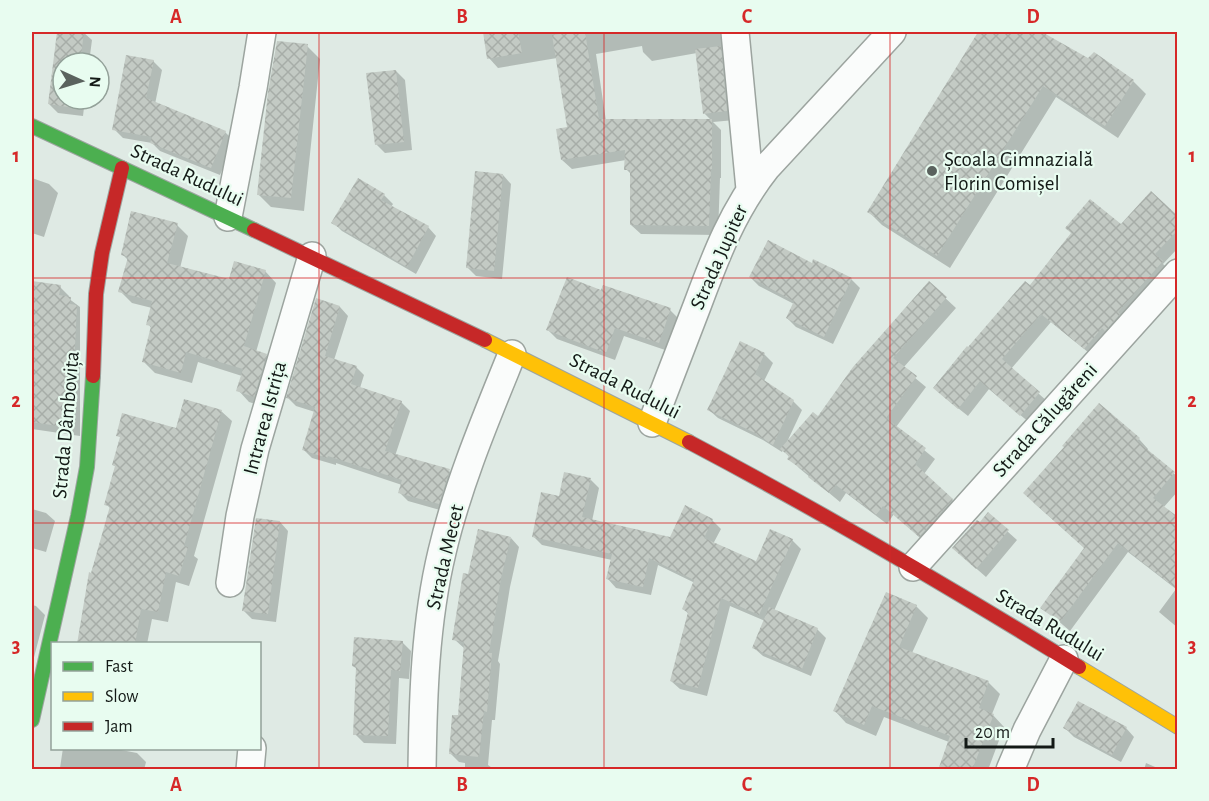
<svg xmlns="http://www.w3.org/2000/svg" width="1209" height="801" font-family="'Alegreya Sans',sans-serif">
<defs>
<pattern id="building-cross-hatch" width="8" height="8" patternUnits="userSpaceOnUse" patternTransform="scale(1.5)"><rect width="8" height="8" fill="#c3cac4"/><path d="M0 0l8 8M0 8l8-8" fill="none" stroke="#a7ada8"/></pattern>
</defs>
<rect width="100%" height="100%" fill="#dfeae4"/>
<path fill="#0003" fill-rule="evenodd" d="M58,32H83L92,40L89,63H63V99H85L83,116L58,113L49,104Z
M484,32H720L723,50L729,56L735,120L713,122L721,130V178H720L718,235L641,234L631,225L632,175L626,169V160L572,169L562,160L569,129L557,58L498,68L489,58ZM642,46L643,52L652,61L697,53L704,113L711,120L606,121L596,54Z
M980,32H1040L1088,59L1133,81L1146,94L1118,138L1056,97L950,268L882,225L869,212Z
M307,46L320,59L304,211L271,207L258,194Z
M153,61L162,70L155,104L225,132L234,141L220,175L160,151L152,143L123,138L114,129Z
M396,71L405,80L412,150L385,153L376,144Z
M503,175L511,184L502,279L476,276L467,267Z
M32,178L49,184L58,193L44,237L32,233Z
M384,195L393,204L391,207L428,227L436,236L416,274L342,231L333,222Z
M1178,218V248L1163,264L1171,271L1094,357L1051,322L1011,369L1048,402L1030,423L989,389L968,416L944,397L969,349L1030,287L1121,226Z
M177,225L188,236L180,268L230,281L265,271L276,283L256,352L266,355L277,367L265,407L249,402L238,390L242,376L198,362L192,383L155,373L143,361L152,329L148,324L152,308L132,303L120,291L128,260L122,254Z
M812,265L851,279L860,288L833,344L796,327L787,318L794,304L759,286L750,277Z
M32,282L60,287L69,296L68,298L80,307V436L32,429Z
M929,283L956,308L903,368L926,387L896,427L935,459L924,474L962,509L929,546L894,514L887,524L846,493L840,502L799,468L783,450L782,452L763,440L718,418L709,410L764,354L773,363L764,381L793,401L802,410L787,442L818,418Z
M602,292L670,310L679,319L668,351L624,336L615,360L557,339L548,330Z
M317,300L340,307L348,316L334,360L356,367L364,375L360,388L401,402L410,411L395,456L449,471L458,479L447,512L408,501L400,493L402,485L336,463V465L312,458L303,449L315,412L296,406L288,398Z
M221,411L232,421L194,556L198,559L189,586L176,582L168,622L152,619L147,644H79L92,574L111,509L106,504L116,467L113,465L121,438L117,435L177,430Z
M1139,439L1148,449L1147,451L1178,477V491L1163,508L1178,519V628L1159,612L1176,589L1128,552L1070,631L1042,607L1085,548L1034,503Z
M590,479L599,488L592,521L671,538L712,520L721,529L713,544L757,563L792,540L801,549L774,611L817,629L826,638L811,676L763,656L754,648L765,621L730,606L707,696L680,689L671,681L689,614L683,609L695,583L658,565L651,595L616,588L608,579L612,560L542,545L533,536L560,497Z
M32,509L46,513L55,521L46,552L32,548Z
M988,514L1017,540L986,577L962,556L980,524Z
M280,522L288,531L276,622L252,619L243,610Z
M511,538L519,547L510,587L498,661L500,664L495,720H492L488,765L495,770H465V763L459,762L450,753L459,717L465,649L454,639L469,575Z
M32,605L36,606L45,615L32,665Z
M916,606L928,618L912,653L988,682L1000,694L992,714L1004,727L988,770H940L949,742L884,717L876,736L846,723L835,711Z
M402,642L411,651L409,679L399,678L396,744L364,743L355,734L358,670L353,666Z
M1065,728H1126L1134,737L1121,762L1074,737Z
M63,748H111L137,753L146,762L144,770H61L60,768Z
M1146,763L1162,770H1144Z"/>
<path fill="url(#building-cross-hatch)" d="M57,32H84L80,63H63V99H76L75,108L48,104Z
M483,32H518L522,53L487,59Z
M578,32H585L599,119H712V169H711L709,226L630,225V170H624L625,150L561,160L556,129L567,127L552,35Z
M978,32H1042L1088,58L1094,52L1134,80L1105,126L1043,86L937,256L867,212Z
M277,41L308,44L291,198L257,195L268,92Z
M721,46L727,111L703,114L695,49Z
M126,55L154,60L146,98L226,131L211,168L150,143L152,137L112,130Z
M396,70L404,142L375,145L366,73Z
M475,171L503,174L494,271L466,268Z
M358,178L385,194L381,200L429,226L407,267L331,223Z
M1151,191L1178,216V230L1155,254L1163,261L1118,312L1120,314L1105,331L1102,328L1084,349L1041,314L1002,359L1040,392L1020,416L980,381L958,409L933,388L967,346L968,347L1025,281L1030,285L1071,233L1065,228L1090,199L1121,224Z
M131,211L178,223L167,263L229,279L234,261L266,270L244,346L267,354L254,397L236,391L243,369L186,352L181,373L142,362L151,326L146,325L152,301L118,292L128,257L121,255Z
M768,240L812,263L813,259L852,278L824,337L786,318L794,301L749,277Z
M567,277L601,290L603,285L671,308L659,343L615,328L606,353L546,330Z
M32,281L61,285L59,295L71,297L70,304L77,305L71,428L32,422Z
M929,281L947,297L893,358L917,376L886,418L926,448L915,464L953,499L919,537L883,506L876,515L836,485L829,493L808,477L810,475L787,459L789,456L780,449L813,412L818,416L853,367Z
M316,298L340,306L325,356L357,366L351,384L402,401L385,451L450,469L439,504L398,493L402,480L328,456L327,458L302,450L315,407L286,398Z
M740,341L765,353L755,374L794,400L773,445L753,432L707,410Z
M184,399L222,410L184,546L188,547L179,576L166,572L158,612L141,609L135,644H77L89,572L91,573L110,506L104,505L115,466L112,465L120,437L116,436L122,413L176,428Z
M1099,403L1140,438L1137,441L1175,472L1153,498L1178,517V590L1118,543L1060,622L1040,608L1084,548L1023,493L1064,447L1062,446Z
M564,472L591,478L582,517L670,537L685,505L713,519L704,538L756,561L770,529L793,539L759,615L721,598L698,688L670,681L688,612L682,609L694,580L649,558L643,587L606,579L612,554L532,537L541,492L559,496Z
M988,512L1009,530L976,569L952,548L977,520L980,522Z
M256,518L280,521L268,614L242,611Z
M478,529L511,537L501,578L489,653H492L487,712L484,711L479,757L449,754L452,715H458L464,642L452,640L463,573L468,574Z
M886,592L917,605L899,647L989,681L979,708L994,714L972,770H938L950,736L872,706L864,725L833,711Z
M769,607L818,628L802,669L752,648Z
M354,637L403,641L400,671L391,670L388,736L353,735L356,667L352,666Z
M1078,701L1127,727L1112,755L1063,728Z"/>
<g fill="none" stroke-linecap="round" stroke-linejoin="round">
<g stroke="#9ca49f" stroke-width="30">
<path id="street" d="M735,32L750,189
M228,217L253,88L262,32
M652,423C667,384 682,345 697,306C716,255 733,210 767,167L892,32
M913,567L1178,273
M230,583L240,516L255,449L312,256
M250,770L252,748
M422,770C423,697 425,623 442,552C458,484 486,418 512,354
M1010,770L1027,730L1064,659"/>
</g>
<g stroke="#9ca49f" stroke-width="16">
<path id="fast" d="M32,126L254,230
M32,720L78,516L87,467L93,376"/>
</g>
<g stroke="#9ca49f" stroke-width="16">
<path id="slow" d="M485,340L689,442
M1079,667L1178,727"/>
</g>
<g stroke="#9ca49f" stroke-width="16">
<path id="jam" d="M254,230L485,340
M93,376L96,294L102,253L122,168
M689,442C822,512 951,588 1079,667"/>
</g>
<use href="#street" stroke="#fafcfb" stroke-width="27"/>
<use href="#fast" stroke="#4caf50" stroke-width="14"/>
<use href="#slow" stroke="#ffc107" stroke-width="14"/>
<use href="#jam" stroke="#c62828" stroke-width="14"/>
</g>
<path fill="none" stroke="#d62828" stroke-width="1.5" stroke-opacity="0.55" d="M319,32V770M604,32V770M890,32V770M32,278H1178M32,523H1178"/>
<circle fill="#5a625e" stroke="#e8fcf0" stroke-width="2" cx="932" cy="171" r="6"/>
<g text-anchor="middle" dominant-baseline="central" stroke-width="4.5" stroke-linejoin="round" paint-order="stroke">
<g font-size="21" fill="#131916" stroke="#e8fcf0" text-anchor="start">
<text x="944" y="159">Școala Gimnazială<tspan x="944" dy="24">Florin Comișel</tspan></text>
</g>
<g font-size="21" fill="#131916" stroke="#e8fcf0">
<text transform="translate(187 175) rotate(25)">Strada Rudului</text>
<text transform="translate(719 257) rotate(-66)">Strada Jupiter</text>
<text transform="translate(625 386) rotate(27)">Strada Rudului</text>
<text transform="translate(265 418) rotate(-75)">Intrarea Istrița</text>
<text transform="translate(1045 420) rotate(-48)">Strada Călugăreni</text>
<text transform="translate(66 425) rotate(-85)">Strada Dâmbovița</text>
<text transform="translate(445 557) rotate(-77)">Strada Mecet</text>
<text transform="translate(1050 625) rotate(31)">Strada Rudului</text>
</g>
</g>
<rect width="1209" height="801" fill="none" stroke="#e8fcf0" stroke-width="66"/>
<rect x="51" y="642" width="210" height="108" fill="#e8fcf0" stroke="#93a199" stroke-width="1.5"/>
<rect x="63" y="662" width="30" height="9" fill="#4caf50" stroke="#93a199" stroke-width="1.5"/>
<text x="105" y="672" font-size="18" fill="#131916">Fast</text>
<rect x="63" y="692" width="30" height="9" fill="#ffc107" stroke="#93a199" stroke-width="1.5"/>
<text x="105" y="702" font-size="18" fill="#131916">Slow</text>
<rect x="63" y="722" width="30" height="9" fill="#c62828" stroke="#93a199" stroke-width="1.5"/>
<text x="105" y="732" font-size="18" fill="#131916">Jam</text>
<g transform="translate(81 81) rotate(94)"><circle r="28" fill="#e8fcf0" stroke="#93a199" stroke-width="1.5"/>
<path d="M0-4.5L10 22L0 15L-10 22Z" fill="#5a625e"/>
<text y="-9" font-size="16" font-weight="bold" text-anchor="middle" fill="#131916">N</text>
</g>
<path d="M966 738v9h87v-9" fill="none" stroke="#131916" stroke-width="3"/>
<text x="975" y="738" font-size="18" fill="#131916" stroke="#e8fcf0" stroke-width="4.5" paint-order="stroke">20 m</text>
<rect x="33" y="33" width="1143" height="735" fill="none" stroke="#d62828" stroke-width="2"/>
<g font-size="20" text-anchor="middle" font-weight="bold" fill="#d62828">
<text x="176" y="23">A</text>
<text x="462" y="23">B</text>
<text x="747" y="23">C</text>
<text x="1033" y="23">D</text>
<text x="16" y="162">1</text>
<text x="1192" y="162">1</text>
<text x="16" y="407">2</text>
<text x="1192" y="407">2</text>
<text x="16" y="652">3</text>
<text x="1192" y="652">3</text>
<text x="176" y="791">A</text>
<text x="462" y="791">B</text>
<text x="747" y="791">C</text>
<text x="1033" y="791">D</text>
</g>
</svg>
